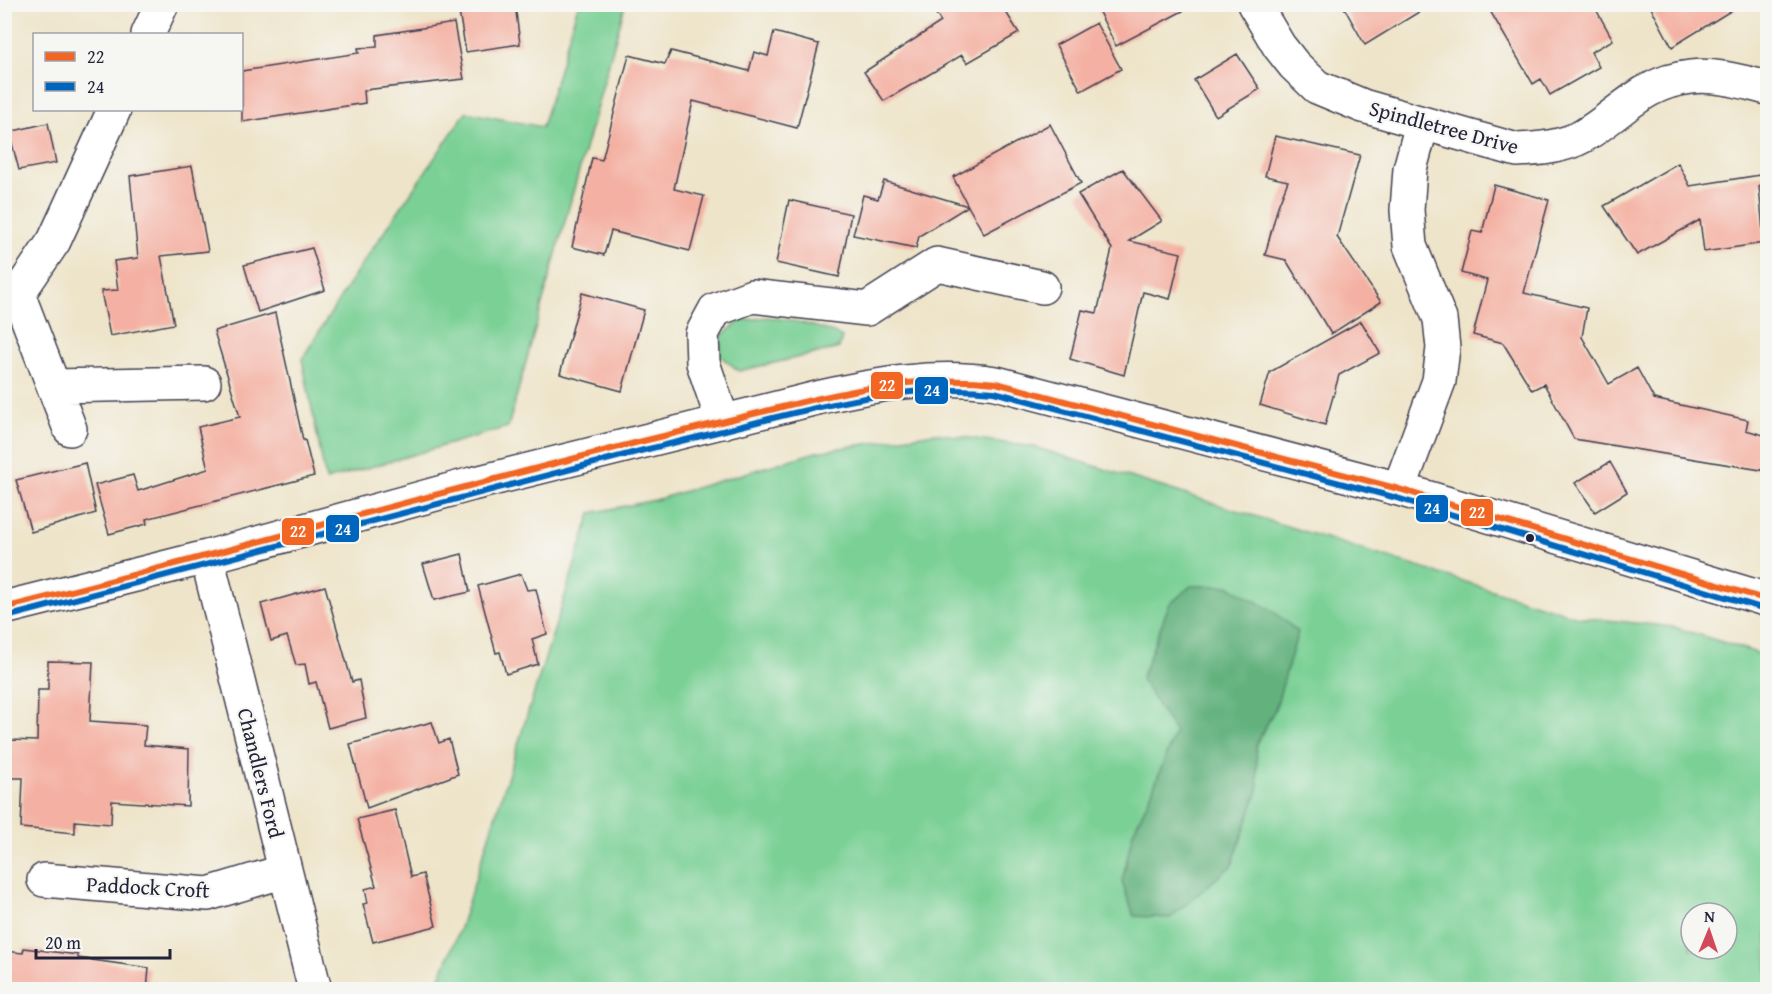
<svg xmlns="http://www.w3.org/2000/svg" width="1772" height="994" font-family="'Gentium Book Plus',serif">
<rect width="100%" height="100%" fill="#f6f6f2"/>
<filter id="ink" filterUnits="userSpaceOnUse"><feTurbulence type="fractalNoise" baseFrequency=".0167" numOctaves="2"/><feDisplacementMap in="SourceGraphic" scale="12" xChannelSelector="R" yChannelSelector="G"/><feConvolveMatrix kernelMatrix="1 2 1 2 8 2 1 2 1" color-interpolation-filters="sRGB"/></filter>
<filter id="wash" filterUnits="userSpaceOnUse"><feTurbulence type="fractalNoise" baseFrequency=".008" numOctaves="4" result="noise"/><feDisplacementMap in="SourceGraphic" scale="24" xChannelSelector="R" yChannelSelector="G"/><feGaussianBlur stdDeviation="1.35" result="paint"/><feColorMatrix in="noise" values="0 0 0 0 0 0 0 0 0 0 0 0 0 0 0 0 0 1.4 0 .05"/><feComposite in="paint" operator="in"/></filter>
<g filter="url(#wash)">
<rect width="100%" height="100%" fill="#eee4c9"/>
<path fill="#7ad095" stroke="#4e7968" stroke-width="1.5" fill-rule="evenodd" d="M578,5H625L508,427L326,480L302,359L354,276L466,112L542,127Z
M767,317C794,320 818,325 842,337L839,348L739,371L720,356L722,335L741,321Z
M934,433L1034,447L1578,617L1674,627L1767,656V989L435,990L459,931L591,513L655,500L816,452ZM1691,913H1727V949H1691Z"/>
<path fill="#63b27e" stroke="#426a5c" stroke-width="1.5" d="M1191,586H1229L1273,611L1298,632L1276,707L1256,745L1258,790L1232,865L1170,918L1134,916L1122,882L1133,832L1152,792L1175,732L1141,679L1169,605Z"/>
<g id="blocks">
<path fill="#f4b1a3" d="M502,4H515L520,44L466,52L459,12Z
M930,4H1001L1019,33L967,63L962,55L884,101L864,72L941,22Z
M1095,4H1196L1116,46Z
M1342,4H1432L1365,45Z
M1486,4H1593L1613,40L1591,52L1599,67L1550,95L1541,79L1533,84Z
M1649,4H1742L1672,47Z
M454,23L464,79L364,90L365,103L242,122V71L359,53L358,48L377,47V35Z
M1096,23L1121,69L1081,91L1056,45Z
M774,32L819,44L797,128L693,101L674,189L704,196L690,251L611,231L604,255L572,247L592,158L602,160L629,55L665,64L671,51L749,71L754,52L768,56Z
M1237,54L1260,89L1216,116L1194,80Z
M48,123L56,163L19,170L9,132Z
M1050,124L1081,183L984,234L968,206L919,236L916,248L853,235L863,195L878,199L884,181L968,206L953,177Z
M1275,136L1360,155L1337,237L1381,302L1331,334L1286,260L1265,255L1278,206L1288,181L1265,176Z
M1678,163L1690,186L1767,174V181L1759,186L1764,243L1704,252L1700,220L1637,255L1604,206Z
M192,166L208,251L161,256L174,324L110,336L101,291L118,290L114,261L138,258L130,176Z
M1123,169L1162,221L1129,241L1181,253L1170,299L1143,292L1124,375L1070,359L1082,310L1097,313L1112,249L1078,194Z
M1494,185L1549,200L1524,293L1587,308L1582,337L1609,384L1637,368L1654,399L1748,420L1746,430L1767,436V471L1574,439L1544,384L1532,390L1503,343L1473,335L1487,280L1461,273L1472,231L1482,233Z
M789,200L851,214L839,277L776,263Z
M312,248L325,290L258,312L244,265Z
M582,293L644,310L622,391L560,374Z
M275,313L303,440H305L314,476L146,519L147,524L109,534L95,485L133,475L138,491L208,469L198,427L240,417L214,331Z
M1361,321L1380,353L1339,375L1325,425L1260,405L1270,372Z
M1610,462L1627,492L1595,512L1575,483Z
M85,463L96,513L31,532L16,480Z
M462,554L470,592L434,600L423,564Z
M521,574L527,590L536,589L547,634L532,639L538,664L506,674L500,652L496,653L478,586Z
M325,586L352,682L359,680L366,718L328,728L316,682L309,684L305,664L296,665L287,636L271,641L261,604Z
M48,661L93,662L90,721L146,725L144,745L189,749L188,806L112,801L111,824L75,821V833L21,828L23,778H6L10,740L37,741L38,690H48Z
M432,722L439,743L449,739L458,774L367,808L350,744Z
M395,810L411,877L423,874L436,926L373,942L363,904L368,903L365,889L376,886L357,819Z
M24,948L78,955V958L149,968L147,990H4V951L23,953Z"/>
</g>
</g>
<g filter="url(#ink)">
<use href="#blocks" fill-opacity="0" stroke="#413f50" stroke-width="1.5"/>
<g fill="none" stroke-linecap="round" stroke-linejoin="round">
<g stroke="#413f50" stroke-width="36">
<path id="minor" d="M1254,4L1279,46L1294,65L1317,87L1363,106L1517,150C1539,149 1563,147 1583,136C1621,114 1642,82 1691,77C1716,74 1743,82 1768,88
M148,34L162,4
M18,294L70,429
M4,301L18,294L54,241L114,110
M54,386L204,383
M723,422L703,363L702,334L715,310L752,296L867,309L937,264L1042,287
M1399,489L1439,381L1443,348L1440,319L1410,246L1407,210L1410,169L1422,124
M207,557L315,990
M4,608L207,557L472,484L817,398C877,384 934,374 996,383L1399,489L1768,600
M44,880L208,894L285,871"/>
</g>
<use href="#minor" stroke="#fff" stroke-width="33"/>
<g stroke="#f6f6f2" stroke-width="10">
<path id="bus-1" d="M4,608C217,555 427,495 639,442C684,431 729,420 774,409C848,390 919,375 996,383L1399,489L1768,600"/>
</g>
<g stroke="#f6f6f2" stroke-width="10">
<path id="bus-2" d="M6,617C219,563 431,504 644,450C687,440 730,429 773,418C846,400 918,384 994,392L1397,498L1765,609"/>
</g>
<use href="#bus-1" stroke="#f26522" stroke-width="6"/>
<use href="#bus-2" stroke="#0065bd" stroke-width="6"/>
</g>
</g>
<circle fill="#22223b" stroke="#f6f6f2" stroke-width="2" cx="1530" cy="538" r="5"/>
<g text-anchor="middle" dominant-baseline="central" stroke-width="4.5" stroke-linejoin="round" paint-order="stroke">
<g font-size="21" fill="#22223b" stroke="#f6f6f2">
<text transform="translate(1444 127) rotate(15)">Spindletree Drive</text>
<text transform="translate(261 773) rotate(76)">Chandlers Ford</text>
<text transform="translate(148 887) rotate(3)">Paddock Croft</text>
</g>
</g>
<g stroke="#f6f6f2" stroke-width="2">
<rect x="870" y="371" width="34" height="29" rx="6" fill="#f26522"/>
<rect x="914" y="376" width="35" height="29" rx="6" fill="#0065bd"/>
<rect x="1415" y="494" width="34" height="29" rx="6" fill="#0065bd"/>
<rect x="1460" y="498" width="34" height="29" rx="6" fill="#f26522"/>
<rect x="325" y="514" width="35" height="29" rx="6" fill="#0065bd"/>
<rect x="281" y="517" width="34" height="29" rx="6" fill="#f26522"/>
</g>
<g font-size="16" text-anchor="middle" font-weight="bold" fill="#fff">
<text x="887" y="391">22</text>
<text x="932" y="396">24</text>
<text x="1432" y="514">24</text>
<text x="1477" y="518">22</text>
<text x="343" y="535">24</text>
<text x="298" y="537">22</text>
</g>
<rect width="1772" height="994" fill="none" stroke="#f6f6f2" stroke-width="24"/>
<rect x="33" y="33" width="210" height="78" fill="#f6f6f2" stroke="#a1a1a9" stroke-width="1.5"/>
<rect x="45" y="52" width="30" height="9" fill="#f26522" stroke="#a1a1a9" stroke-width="1.5"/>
<text x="87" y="63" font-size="18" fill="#22223b">22</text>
<rect x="45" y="82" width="30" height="9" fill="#0065bd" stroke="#a1a1a9" stroke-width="1.5"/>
<text x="87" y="93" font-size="18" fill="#22223b">24</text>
<g transform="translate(1709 931) rotate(2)"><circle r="28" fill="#f6f6f2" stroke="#a1a1a9" stroke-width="1.5"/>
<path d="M0-4.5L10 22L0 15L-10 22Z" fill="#d1495b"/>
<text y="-9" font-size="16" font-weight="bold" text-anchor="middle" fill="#22223b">N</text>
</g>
<path d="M36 949v9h134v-9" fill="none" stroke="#22223b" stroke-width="3"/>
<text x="45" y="949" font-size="18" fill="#22223b" stroke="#f6f6f2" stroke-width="4.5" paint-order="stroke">20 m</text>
</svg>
